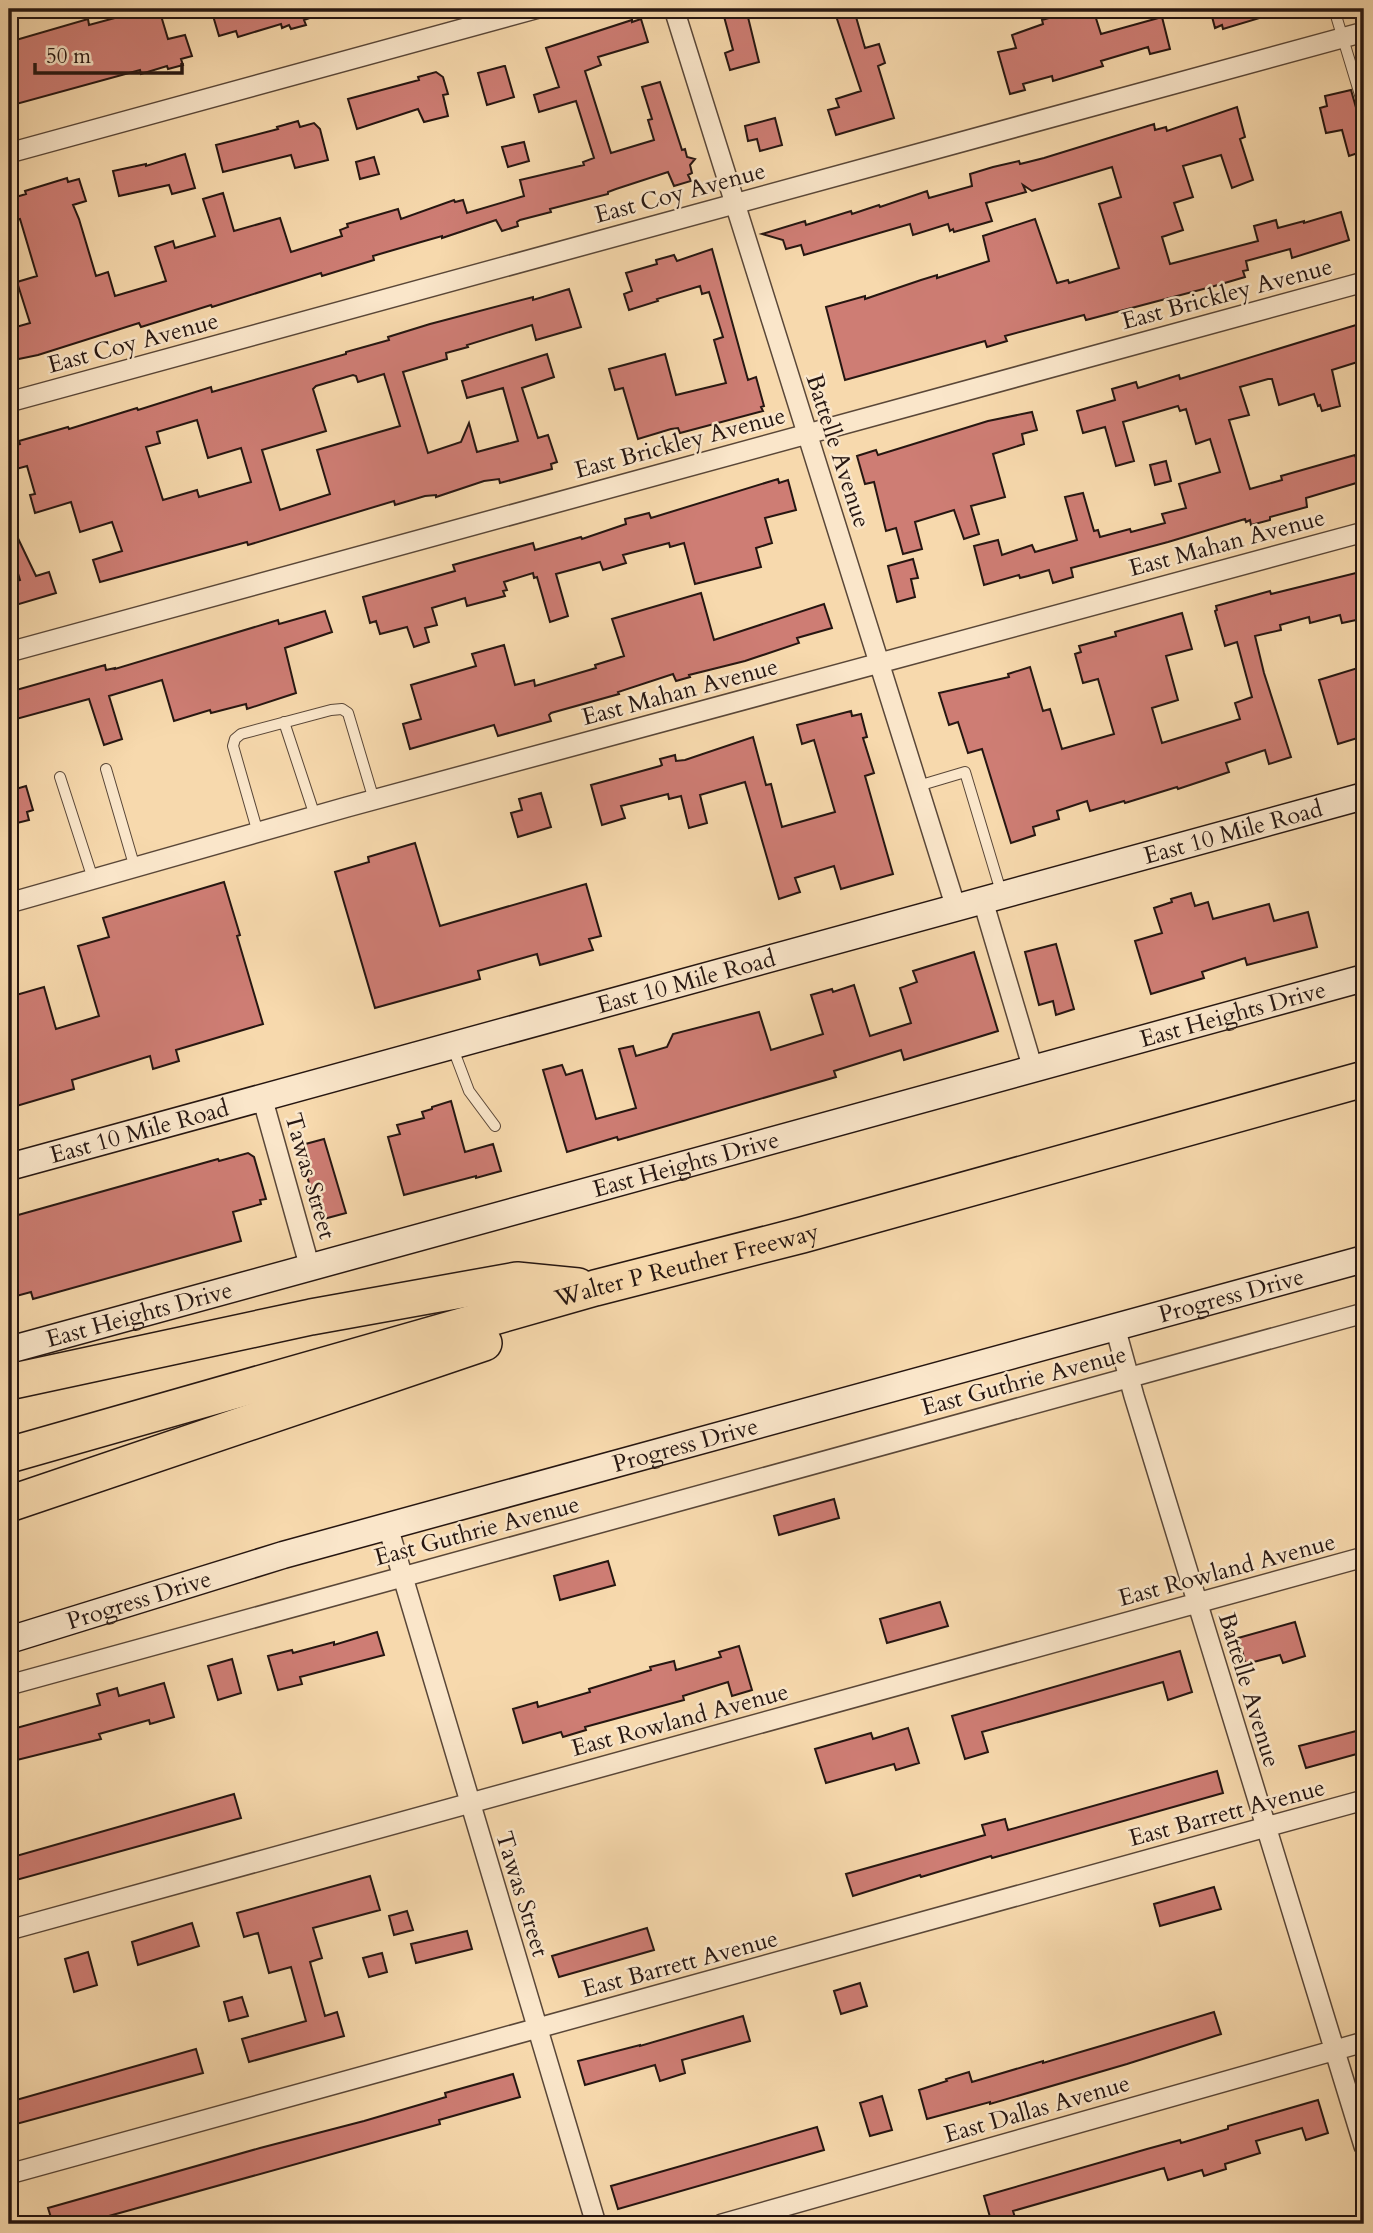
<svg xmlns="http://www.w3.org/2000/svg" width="1373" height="2233" font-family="Cardo,serif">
<rect width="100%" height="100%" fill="#f7d9ad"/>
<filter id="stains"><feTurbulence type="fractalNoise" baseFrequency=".00286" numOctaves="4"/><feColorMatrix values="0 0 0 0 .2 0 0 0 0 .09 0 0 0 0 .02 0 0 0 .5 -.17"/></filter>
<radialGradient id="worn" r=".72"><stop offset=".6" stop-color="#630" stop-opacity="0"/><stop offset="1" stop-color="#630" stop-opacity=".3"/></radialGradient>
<path fill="#ce7d74" stroke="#261611" stroke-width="2" fill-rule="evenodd" d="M148,9H159L168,39L185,35L192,56L181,59L183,65L168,69L167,66L141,74L140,70L9,106V42L88,19L89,25Z
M211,9H329V11L304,20L306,25L291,29L289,25L282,28L281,24L238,37L236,31L219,36Z
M722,9H746L759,62L730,70L725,53L733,50Z
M1079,9H1093L1101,34L1162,17L1170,49L1150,54L1148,47L1101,61L1103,66L1053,81L1052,76L1023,84L1025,90L1010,94L998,52L1016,48L1012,35L1043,24L1042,20Z
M1210,9H1276V13L1223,29L1222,25L1215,28Z
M854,10L865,48L879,44L885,63L878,66L894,118L836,135L828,110L839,107L836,99L861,91L836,16Z
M641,19L648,42L598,57L601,65L585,71L611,153L654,140L648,120L652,119L642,87L660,82L682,150L685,149L687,157L695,159L690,165L692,173L688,175L691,181L674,186L668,172L616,189L608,192V194L550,209L551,212L520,220L517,222L518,226L502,231L496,220L442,238V236L421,242L373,256L374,260L322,276L321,273L212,307L211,305L141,327L139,323L38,355L9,361V329L30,323L17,282L37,276L20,219L9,222V199L26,194L25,191L67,178L68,182L79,179L86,201L73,205L79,219L96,276L108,272L115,296L166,281L155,247L173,241L175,248L215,236L203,199L223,193L234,231L280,218L291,252L342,236L340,230L348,227L347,224L398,209L401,219L454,200L455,202L463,200L467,213L524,196L520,180L584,165L583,162L594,158L576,101L539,112L534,95L559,87L546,48L632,20V22Z
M504,66H505L514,97L487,105L478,73Z
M436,72L443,77L448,94L443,95L448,116L424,122L418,109L357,129L348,99L419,80L418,77Z
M1351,90L1357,111L1364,115V151L1349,156L1342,130L1326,133L1320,108L1327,106L1325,96Z
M1237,107L1245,137L1240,139L1253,180L1232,188L1221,155L1183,166L1193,197L1174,203L1183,230L1162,237L1170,264L1258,241L1254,226L1276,220L1278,228L1304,221V223L1341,212L1349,240L1292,258L1290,249L1246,261L1248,270L1243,271L1245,277L1211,287L1086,320L1084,315L1005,336L1007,341L987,347L985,341L845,380L826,307L865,296V299L921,280L937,275V278L989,261L983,236L1035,219L1057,283L1068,280L1069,283L1119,268L1099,204L1121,197L1112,167L1032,191L1023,185L1026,192L986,203L992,221L954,232L953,229L950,231L948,224L913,235L910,224L804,255L801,245L786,249L783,240L762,234L805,221L806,225L851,211L852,214L879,205L880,207L927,191L929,198L972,186L970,174L993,167L1019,161L1020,164L1044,158L1154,124L1155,130L1166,127L1167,131Z
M775,118L782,145L760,151L757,139L748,141L745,126Z
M298,121L300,127L314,123L320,129L328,160L295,168L291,155L223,172L216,145L278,129L277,127Z
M524,142L529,161L508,167L502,147Z
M185,154L195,188L172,194L169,185L119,196L113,171L146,164V166Z
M374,157L379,174L360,179L356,162Z
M712,249L748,380L756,377L764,406L761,407L763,411L680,433L678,428L671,429L638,439L623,388L615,390L609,369L665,354L676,395L726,383L714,340L723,337L709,292L702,294L700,286L657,299L658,301L629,310L624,294L632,291L626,273L657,264L656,260L674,255L677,261Z
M569,289L581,327L536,340L532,325L467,345L468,347L446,353L447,359L403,372L428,453L461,442L469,423L477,452L518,441L503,388L467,398L462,381L547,354L554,377L522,388L538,438L548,435L557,462L551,464L552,469L500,483L499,479L484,481L436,497V495L425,496L395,505L394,501L248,545L247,542L100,582L93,560L122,551L112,522L80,532L71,502L35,513L30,495L35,494L27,466L9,471V447L20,444L19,441L68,427L69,429L137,408L138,410L211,387L212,392L219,390L346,354V352L389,340L388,337L430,324L533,297V300ZM384,374L400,426L317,450L330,494L280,510L262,450L326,431L313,389L316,386L353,375L356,376L358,382ZM197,420L208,458L241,448L251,482L199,497L197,490L163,500L146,447L160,443L157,432Z
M1356,325L1364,353V360L1332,370L1340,406L1322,411L1320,405L1318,406L1314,394L1279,405L1272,379H1268L1240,387L1249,415L1229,420L1250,489L1282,480L1281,476L1355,455L1363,481L1306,498L1307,507L1270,517V520L1251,525L1250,520L1246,522L1245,519L1168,542L1071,568L1073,577L1053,583L1049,570L1028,576L1020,578L1019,575L984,585L974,546L998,540L1002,555L1032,545L1035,552L1077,540L1065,497L1083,493L1094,531L1098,530L1100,537L1130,529L1131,532L1165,523L1162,514L1186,508L1179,484L1220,472L1210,439L1196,444L1186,409L1180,411L1178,406L1123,422L1134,461L1116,466L1105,427L1083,433L1077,411L1115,400L1112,389L1136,382L1138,388L1179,375L1180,379Z
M1032,412L1037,430L1022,434L1024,444L993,454L1005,497L971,506L979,534L964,539L954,510L915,522L922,549L903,554L896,528L886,531L874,482L865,484L857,456L876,450L878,455L988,421Z
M1166,461L1171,481L1155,485L1150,465Z
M778,479L779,483L788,480L796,510L765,518L772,543L756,548L761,567L695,584L684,543L670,547L669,543L623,555L626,563L603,570L600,562L556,574L568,616L550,622L537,577L534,578L533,573L504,582L507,590L503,591L505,596L467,606L465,598L432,608L437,625L425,628L429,642L414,647L407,627L380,634L376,621L370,623L363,597L455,571L453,565L533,543L535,550L581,537L582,539L626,524L625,519L649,513L651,518Z
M14,530L36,576L49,572L56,593L9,607V583L20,580L9,544V532Z
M913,559L918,578L911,579L915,597L897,602L888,566Z
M1364,571V603L1357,605L1361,619L1342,623L1340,615L1310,623L1309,617L1280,625L1281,630L1255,636L1264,673L1291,757L1269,764L1265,750L1226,763L1229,772L1178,789L1177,787L1125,803L1124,801L1090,811L1087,801L1057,811L1059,819L1033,827L1035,835L1011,843L982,749L968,753L958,722L949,725L939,693L1009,677L1008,674L1030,667L1043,711L1050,709L1062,749L1114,734L1098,679L1083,683L1075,654L1081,652L1079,646L1116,636L1115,632L1182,613L1192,649L1166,656L1178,700L1152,708L1162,743L1240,719L1235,703L1252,697L1237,642L1225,646L1215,611L1217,610L1216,606L1270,591L1271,594Z
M701,593L714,640L824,604L832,628L797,638L799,643L745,661L689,675L690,677L676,681L673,674L618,692L619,694L551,713L549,715L551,721L498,736L494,725L410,749L403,724L421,719L411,685L476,666L472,654L504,645L515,685L534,680L535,686L596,668L595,665L624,656L612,619Z
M325,611L332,632L285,648L296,693L247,709L246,704L211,713L210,710L174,721L162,680L109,696L122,739L104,745L89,699L9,721V692L105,665L106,670L115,668V669L278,620L279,624Z
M1364,666V736L1338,744L1319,680Z
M851,711L852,716L861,714L867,737L863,738L874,773L865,776L893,874L841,889L834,866L795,878L800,892L779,899L745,782L700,795L707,823L689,828L681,796L669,799L668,794L621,806L625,818L602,825L591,785L660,766L662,765L660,759L675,755L676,761L685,760L753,737L766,785L771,784L782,827L835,812L814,740L802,744L797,725Z
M26,786L33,810L27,812L29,820L9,825V791Z
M541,793L551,827L518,837L511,813L522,810L519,799Z
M415,843L440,926L586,884L601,936L589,939L593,950L540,965L537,954L523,958L478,971L480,979L375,1008L335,872L369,862L368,857Z
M224,882L240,935L237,936L263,1024L176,1050L179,1061L153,1069L150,1056L72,1080L74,1089L13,1107L9,1091V997L44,987L56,1029L99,1016L78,946L109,937L103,918Z
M1191,893L1195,906L1208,902L1213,919L1269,904L1274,921L1308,912L1317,947L1247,965L1245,958L1202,972L1204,978L1151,994L1135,941L1162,933L1154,908L1172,902L1171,899Z
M1056,944L1074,1009L1056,1015L1053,1001L1039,1005L1025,952Z
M974,952L998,1031L904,1060L901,1050L834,1071L836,1077L618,1140L617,1137L567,1152L543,1070L562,1065L566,1075L582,1070L596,1119L636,1108L619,1049L633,1046L636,1056L667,1047L673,1034L759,1012L771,1050L823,1034L811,995L832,989L833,992L854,985L870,1036L911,1023L900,988L917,982L913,971Z
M451,1101L465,1152L493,1144L501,1171L476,1178V1176L404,1195L388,1137L400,1134L397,1125L424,1118L422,1112L432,1109V1107Z
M324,1139L346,1213L320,1220L298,1146Z
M248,1153L254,1157L266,1199L260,1200L261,1204L233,1212L241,1241L33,1299L31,1292L9,1298V1240L16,1238L11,1217L218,1159L219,1161Z
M834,1499L839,1518L779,1535L774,1516Z
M608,1561L615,1585L560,1600L554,1576Z
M940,1602L948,1626L887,1643L880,1619Z
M1295,1622L1305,1656L1283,1663L1280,1655L1246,1664L1238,1638Z
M377,1632L384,1655L300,1677L302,1684L278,1690L268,1656L292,1650L293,1653L334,1642V1645Z
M739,1646L752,1690L732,1696L728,1682L683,1696L684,1700L585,1727L586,1730L563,1737L561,1732L523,1743L513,1709L537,1702L538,1707L590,1692L589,1689L651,1670L650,1667L674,1661L676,1670L721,1657L719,1652Z
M1180,1651L1192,1692L1168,1700L1163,1682L982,1732L988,1752L965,1759L952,1716Z
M232,1659L241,1693L218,1700L208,1666Z
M164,1683L174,1717L150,1724L149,1720L99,1734L101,1739L9,1762V1730L100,1705L97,1694L117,1688L119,1696Z
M908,1728L919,1763L896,1770L894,1764L826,1783L815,1749L871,1733L873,1739Z
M1360,1730L1364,1752L1306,1768L1299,1746Z
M1217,1771L1223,1793L992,1858L991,1856L921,1877L920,1875L853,1896L846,1874L985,1835L982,1825L1005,1819L1008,1830Z
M234,1794L241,1818L9,1882V1858Z
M370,1876L380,1910L313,1928L322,1958L310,1962L325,2016L337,2012L344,2036L249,2062L242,2039L306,2021L291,1967L269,1973L258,1933L244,1937L237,1913Z
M1214,1887L1221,1909L1160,1926L1154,1904Z
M407,1911L413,1930L394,1935L389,1916Z
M192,1923L199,1946L138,1965L132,1942Z
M647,1928L654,1950L559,1977L552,1956Z
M467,1931L472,1949L416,1963L411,1944Z
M88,1952L97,1985L74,1992L65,1959Z
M382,1953L387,1972L369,1977L363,1958Z
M860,1983L867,2006L841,2014L834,1991Z
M242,1997L248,2016L229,2021L224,2002Z
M1214,2012L1221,2034L1127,2064L990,2104V2102L927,2119L919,2090L947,2081L946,2079L969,2072L972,2082L1043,2061V2063L1111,2043Z
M743,2016L750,2041L682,2060L685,2073L660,2081L655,2065L585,2085L578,2061L640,2045V2046Z
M196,2049L203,2073L9,2126V2102Z
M513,2074L520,2097L439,2120L440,2124L80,2224H53L48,2208L260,2148L364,2121L446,2097L445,2093Z
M882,2096L892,2130L870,2136L860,2103Z
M1318,2100L1328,2133L1306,2140L1302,2128L1256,2141L1260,2153L1225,2164L1226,2169L1204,2176L1202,2170L1168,2180L1164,2168L1013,2211L1017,2224H992L984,2196L1147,2149L1180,2140L1181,2143L1228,2129V2126Z
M817,2127L824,2150L618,2209L611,2186Z"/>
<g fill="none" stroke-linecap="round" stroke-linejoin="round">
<g stroke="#5a4738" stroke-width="12">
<path id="lane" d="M1334,9L1364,108
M284,722L315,816
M106,769L135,868
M60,777L93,879
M918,786L965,772L1002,895
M258,833L233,746L235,739L241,734L331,710L342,709L348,713L374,800
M452,1046L469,1091L495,1126"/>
</g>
<g stroke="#5a4738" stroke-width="22">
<path id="street" d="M674,9L956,908
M9,153L535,9
M9,402L1364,32
M9,652L1364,282
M983,901L1033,1069
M9,903L347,807L1364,532
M262,1097L310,1268
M1115,1327L1134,1396L1364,2146
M388,1527L596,2224
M9,1685L1364,1313
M9,1930L1364,1557
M9,2174L1364,1800
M722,2224L1364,2042"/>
</g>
<g stroke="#261611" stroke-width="29">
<g id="secondary">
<path id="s1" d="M9,1167L1364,796"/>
<path id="s2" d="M9,1350L1364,978"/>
<path id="s3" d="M9,1640L283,1555L1364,1259"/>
</g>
</g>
<g stroke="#261611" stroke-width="38">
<g id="highway">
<path d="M9,1382L311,1317L517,1280L578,1286"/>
<path id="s4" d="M9,1455L595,1288L802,1235L1364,1079"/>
<path d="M9,1504L484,1343"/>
</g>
</g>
<use href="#lane" stroke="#fae6ca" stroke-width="10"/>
<use href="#street" stroke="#fae6ca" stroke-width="19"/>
<use href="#secondary" stroke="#fae6ca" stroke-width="26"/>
<use href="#highway" stroke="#f7d9ad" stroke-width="35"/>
</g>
<g text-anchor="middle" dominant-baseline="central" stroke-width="5" stroke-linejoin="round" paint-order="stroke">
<g font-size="24" fill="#261611" stroke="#fae6ca">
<text transform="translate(680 193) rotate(-15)">East Coy Avenue</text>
<text transform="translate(1227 294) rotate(-15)">East Brickley Avenue</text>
<text transform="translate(133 343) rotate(-15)">East Coy Avenue</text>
<text transform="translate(680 443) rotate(-15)">East Brickley Avenue</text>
<text transform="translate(838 451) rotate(72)">Battelle Avenue</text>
<text transform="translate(1227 543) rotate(-15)">East Mahan Avenue</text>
<text transform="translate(680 692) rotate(-15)">East Mahan Avenue</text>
<text stroke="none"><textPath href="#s1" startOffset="1269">East 10 Mile Road</textPath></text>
<text stroke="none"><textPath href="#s1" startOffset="702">East 10 Mile Road</textPath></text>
<text stroke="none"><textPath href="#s2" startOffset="1269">East Heights Drive</textPath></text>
<text stroke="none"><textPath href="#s1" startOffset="135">East 10 Mile Road</textPath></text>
<text stroke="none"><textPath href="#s2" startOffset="702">East Heights Drive</textPath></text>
<text transform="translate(310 1176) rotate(74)">Tawas Street</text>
<text stroke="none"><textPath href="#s4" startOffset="704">Walter P Reuther Freeway</textPath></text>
<text stroke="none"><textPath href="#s3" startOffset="1270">Progress Drive</textPath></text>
<text stroke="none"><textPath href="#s2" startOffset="135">East Heights Drive</textPath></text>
<text transform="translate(1024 1381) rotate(-15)">East Guthrie Avenue</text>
<text stroke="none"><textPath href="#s3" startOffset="704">Progress Drive</textPath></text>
<text transform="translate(477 1531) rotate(-15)">East Guthrie Avenue</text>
<text transform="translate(1227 1570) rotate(-15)">East Rowland Avenue</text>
<text stroke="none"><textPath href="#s3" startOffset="136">Progress Drive</textPath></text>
<text transform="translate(1249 1690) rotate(73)">Battelle Avenue</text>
<text transform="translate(680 1720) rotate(-15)">East Rowland Avenue</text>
<text transform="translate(1227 1813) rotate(-15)">East Barrett Avenue</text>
<text transform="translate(522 1894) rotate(73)">Tawas Street</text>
<text transform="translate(680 1964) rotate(-15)">East Barrett Avenue</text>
<text transform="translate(1037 2109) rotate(-16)">East Dallas Avenue</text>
</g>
</g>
<rect width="1373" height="2233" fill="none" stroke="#f7d9ad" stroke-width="35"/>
<rect x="10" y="10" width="1352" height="2212" fill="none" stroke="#261611" stroke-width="3.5"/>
<rect x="18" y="18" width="1338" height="2198" fill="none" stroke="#261611" stroke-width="2"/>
<path d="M35 63v10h147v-10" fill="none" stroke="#261611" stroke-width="3.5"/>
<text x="46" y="63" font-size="21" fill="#261611" stroke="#fae6ca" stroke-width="5" paint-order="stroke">50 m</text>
<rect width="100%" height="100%" filter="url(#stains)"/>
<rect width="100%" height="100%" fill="url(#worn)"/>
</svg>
